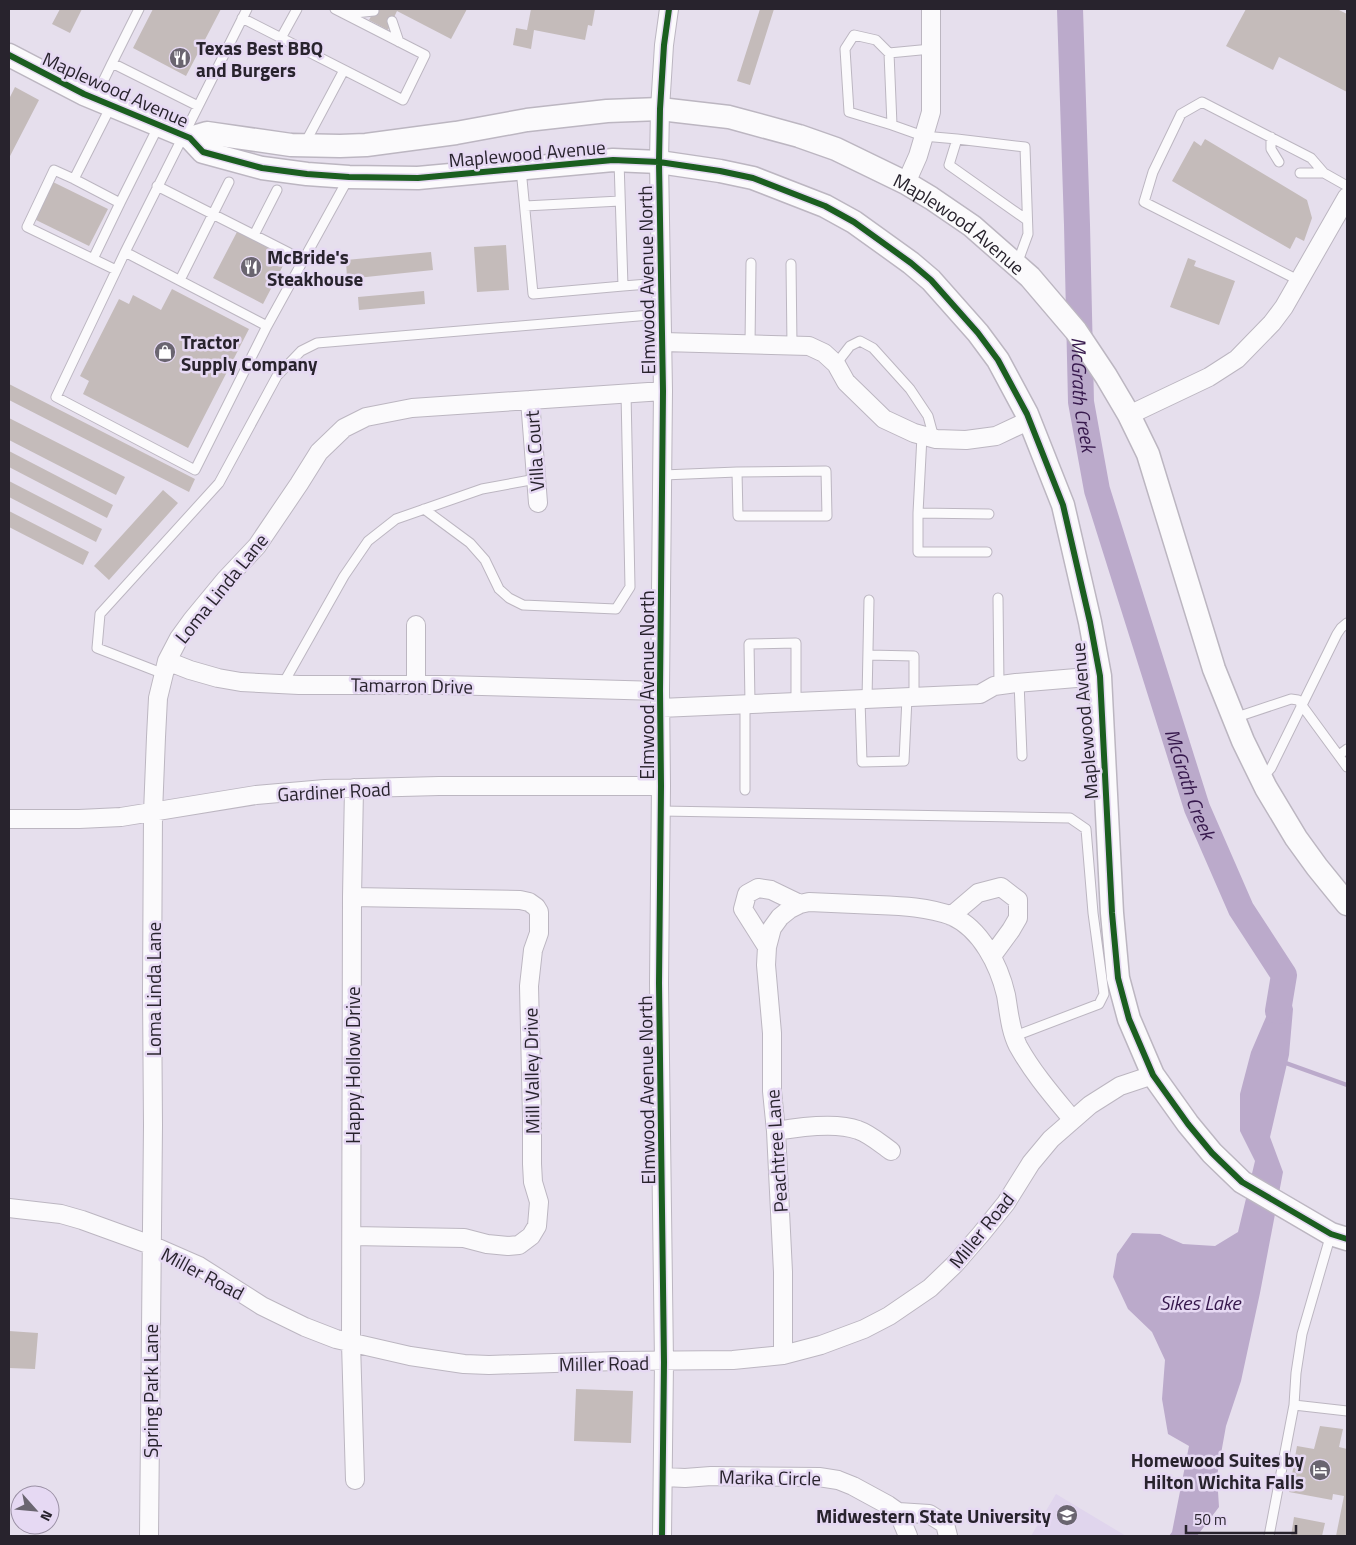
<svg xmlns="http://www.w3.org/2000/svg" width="1356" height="1545" font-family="'Titillium Web',sans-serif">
<rect width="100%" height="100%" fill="#e6dfed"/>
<path fill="#e0d5ed" d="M1056,1494L1126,1536H1031Z"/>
<path fill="#bbaacb" d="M1284,975L1293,1009L1289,1055L1270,1137L1283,1172L1260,1293L1241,1381L1226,1426L1217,1476L1219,1507L1197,1536H1169L1172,1532L1189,1446L1168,1434L1162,1399L1165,1360L1152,1332L1128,1309L1113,1277L1117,1254L1132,1233L1160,1234L1183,1244L1215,1246L1238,1232L1255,1161L1240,1131V1094L1251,1052Z"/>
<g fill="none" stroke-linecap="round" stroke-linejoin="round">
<path stroke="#bbaacb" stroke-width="4.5" d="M1283,1062L1347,1085"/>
<path stroke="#bbaacb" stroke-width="26" id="s1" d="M1070,9L1077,225L1081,402L1097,490L1197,808L1241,909L1284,975L1278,1011"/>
</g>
<path fill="#c4bbba" d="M60,9H82L70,33L52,24Z
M153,9H221L186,76L133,48Z
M375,9H467L451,39L397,11L388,30L369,20Z
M531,9H595L592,26L588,25L585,40L534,30L531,49L513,45L516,28L527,30Z
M760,9H774L750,85L737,81Z
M1246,9H1337L1347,14V92L1279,57L1273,70L1226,46Z
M15,87L39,100L9,158V99Z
M1205,139L1307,200L1312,218L1304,241L1296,237L1290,249L1172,181L1194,141L1201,146Z
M53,182L108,209L89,246L34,219Z
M238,230L288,256L263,304L213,278Z
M506,245L509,290L477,292L474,247Z
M431,252L433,270L347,279L346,260Z
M1188,258L1196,261L1194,266L1235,281L1219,325L1170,307Z
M172,289L249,329L188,448L83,394L89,381L80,376L119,299L129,304L133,295L161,310Z
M424,291L425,304L359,310L358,297Z
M9,384L195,479L189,492L9,400Z
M9,418L125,477L116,495L9,440Z
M9,451L113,505L107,518L9,467Z
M9,481L102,529L96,542L9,497Z
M163,490L178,503L109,580L94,566Z
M9,511L89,552L83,565L9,527Z
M9,1331L38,1333L35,1369L9,1368Z
M576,1389L633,1391L631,1443L574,1441Z
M1320,1426L1343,1429L1339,1447L1347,1449V1536H1336L1344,1496L1333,1494L1332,1500L1289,1492L1297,1446L1314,1449Z
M1294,1517L1325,1523L1322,1536H1291Z"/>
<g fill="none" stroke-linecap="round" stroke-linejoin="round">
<g stroke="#bcb6c1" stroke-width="11">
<path id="service" d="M247,9L125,252L267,326L348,179
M345,14L374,11
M242,18L403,100L425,55L335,9
M392,21L399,42
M281,38L297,9
M931,49L889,53L892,125L923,136L957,139
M889,53L876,40L854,35L845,49L849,112L892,125
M112,63L139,9
M95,98L112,63L198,106
M111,106L74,179L120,203L159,125
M1271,137V149L1279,162
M304,145L344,70
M619,161L623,286L661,283
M521,169L533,294L623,286
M1300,173H1324
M74,179L54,170L27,227L116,270
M157,186L254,235L277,190
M525,206L620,201
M254,235L303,260
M125,252L56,397L195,470L267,326
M93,259L120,203
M791,264L792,345
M1017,264L1028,234L1025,147L957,139L949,165L1027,220
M180,280L229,182
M1300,281L1144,202L1153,172L1181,114L1202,102L1311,158L1324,173L1347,186
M750,344L751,263
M836,364L850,346L860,341L873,348L910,389L928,416L934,438
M922,436L918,513V552H987
M663,475L737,472L826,471L827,516H738L737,472
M424,509L470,543L485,560L499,589L509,598L523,605L616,609L630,587L626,393
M918,513L989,514
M998,598L999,685
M868,655L914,656V697
M164,674L97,648L100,614L219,483L277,376L301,351L317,343L662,314
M1019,682L1022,756
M283,684L344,576L368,541L396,519L482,489L536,479
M867,699L869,600
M860,700L862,762L904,761L907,698
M745,703V790
M750,703L749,644L796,643V702
M1234,718L1291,699L1298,700L1347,767
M1339,755L1347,749
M1263,777L1271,768L1337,634L1341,628L1347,623
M661,811L1070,818L1086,829L1093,913L1104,994L1099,1004L1015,1036
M1331,1234L1302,1334L1296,1373L1294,1405L1347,1411
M1269,1536L1294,1405"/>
</g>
<g stroke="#bcb6c1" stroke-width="20">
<path id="minor" d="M906,183L918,156L931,112V9
M663,342L809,346L824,353L836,364L846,382L884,419L914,433L936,439L966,440L996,436L1030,420
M530,400L538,503
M1129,415L1209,377L1237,359L1272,323L1284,307L1347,197
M167,661L190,670L218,678L241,682L299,685H444L660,691
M416,685V625
M660,708L980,694L994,686L1016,683L1100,676
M354,788L352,897L351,1343L355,1480
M9,819H79L121,817L256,795L325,789L439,786H661
M951,916L978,893L1001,887L1018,900V918L1011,930L992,956
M767,947L743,909L747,894L758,888L771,890L800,904
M776,1131C799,1127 837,1122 858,1130C870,1134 881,1144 891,1151
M9,1208L61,1214L82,1220L151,1245L199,1266L262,1306L305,1327L336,1339L410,1356L464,1364L489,1365L616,1361L733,1360L783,1355L821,1345L864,1329L889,1316L930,1288L955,1264L981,1234L1006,1203L1031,1163L1051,1139L1090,1105L1120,1086L1153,1075
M352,1236L464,1238L487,1244L508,1246L519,1245L531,1236L537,1226L539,1202L533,1182L532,1164V1117L529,986L533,950L539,933V912L536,907L529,902L520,900L352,897
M783,1355V1272L776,1131L772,1091V1033L766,965L767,947L772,928L780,917L790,909L800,904L809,902C832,903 854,904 877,905C902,906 928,907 952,916C981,929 999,965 1006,995C1009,1012 1010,1030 1018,1046C1033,1073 1053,1096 1072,1119
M664,1477L685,1478L711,1476L819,1477L838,1480L853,1486L888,1505L898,1512L908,1536
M898,1512L929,1514L945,1524L948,1536
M149,1536L153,1125L152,992L153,813L156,737L158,698L167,661L179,638L192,620L225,580L257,546L299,484L319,452L344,428L366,417L412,408L663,391
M662,1536L664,1362L659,983L661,786L660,691L663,391L659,162L660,109L664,45L669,9"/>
</g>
<g stroke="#bcb6c1" stroke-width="25">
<g id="tertiary">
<path d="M9,55L84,94L190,138L203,152L262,168L307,174L349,177L418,178L613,160L659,162L720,171L753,178L825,206L854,222L911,263L931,280L978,333L998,360L1027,414L1063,505L1090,622L1100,676L1112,913L1118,978L1129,1019L1153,1075L1188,1124L1212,1153L1242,1182L1331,1234L1347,1239"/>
<path id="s2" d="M190,138L207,133L291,145L340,146L366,145L456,133L527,120L607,111L660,109L729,117L799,136L836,149L906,183L931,198L972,226L1030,277L1076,331L1106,376L1129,415L1148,454L1214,669L1243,741L1266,788L1296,838L1317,867L1347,904"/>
</g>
</g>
<use href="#service" stroke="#fbfafc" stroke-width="9"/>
<use href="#minor" stroke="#fbfafc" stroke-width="18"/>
<use href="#tertiary" stroke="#fbfafc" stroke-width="22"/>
<g stroke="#e6d9f3" stroke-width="9">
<path id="cycleway" d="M9,55L84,94L190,138L203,152L262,168L307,174L349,177L418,178L613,160L659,162L720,171L753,178L825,206L854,222L911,263L931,280L978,333L998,360L1027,414L1063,505L1090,622L1100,676L1112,913L1118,978L1129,1019L1153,1075L1188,1124L1212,1153L1242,1182L1331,1234L1347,1239
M662,1536L664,1362L659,983L661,786L660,691L663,391L659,162L660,109L664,45L669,9"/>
</g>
<use href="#cycleway" stroke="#1b5e20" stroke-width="6"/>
</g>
<defs>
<g id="restaurant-disc" transform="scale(1.125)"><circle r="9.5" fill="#6a6570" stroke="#e6d9f3"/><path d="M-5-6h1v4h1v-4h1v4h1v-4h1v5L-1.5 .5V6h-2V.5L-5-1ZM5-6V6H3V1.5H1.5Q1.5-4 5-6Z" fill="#fff"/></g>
<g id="shop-disc" transform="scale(1.125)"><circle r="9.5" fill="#6a6570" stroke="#e6d9f3"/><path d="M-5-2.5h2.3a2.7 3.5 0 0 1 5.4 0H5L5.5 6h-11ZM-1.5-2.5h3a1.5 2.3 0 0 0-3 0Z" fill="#fff"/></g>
<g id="hotel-disc" transform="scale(1.125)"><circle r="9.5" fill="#6a6570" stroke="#e6d9f3"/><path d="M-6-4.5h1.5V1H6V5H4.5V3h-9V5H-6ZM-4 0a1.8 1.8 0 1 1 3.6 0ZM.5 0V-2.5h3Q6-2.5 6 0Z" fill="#fff"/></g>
<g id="university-disc" transform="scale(1.125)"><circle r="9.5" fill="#6a6570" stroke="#e6d9f3"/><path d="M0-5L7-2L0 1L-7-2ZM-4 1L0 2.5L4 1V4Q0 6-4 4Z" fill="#fff"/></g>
</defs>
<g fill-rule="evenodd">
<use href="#restaurant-disc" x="180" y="58"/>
<use href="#restaurant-disc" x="251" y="267"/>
<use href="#shop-disc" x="165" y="352"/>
<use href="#hotel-disc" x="1320" y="1470"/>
<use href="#university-disc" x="1067" y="1515"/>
</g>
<g text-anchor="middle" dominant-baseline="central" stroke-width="5" stroke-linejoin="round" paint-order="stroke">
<g font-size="19" font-weight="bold" fill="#28232d" stroke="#e6d9f3" text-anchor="start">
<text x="196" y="47">Texas Best BBQ<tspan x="196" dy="22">and Burgers</tspan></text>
<text x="267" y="256">McBride's<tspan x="267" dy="22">Steakhouse</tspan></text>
<text x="181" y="341">Tractor<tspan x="181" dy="22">Supply Company</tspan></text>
<text x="1304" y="1459" text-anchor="end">Homewood Suites by<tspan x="1304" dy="22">Hilton Wichita Falls</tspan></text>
<text x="1051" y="1515" text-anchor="end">Midwestern State University</text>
</g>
<g font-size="19" fill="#28232d" stroke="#e6d9f3">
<text transform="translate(116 89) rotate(24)">Maplewood Avenue</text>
<text transform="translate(527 153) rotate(-5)">Maplewood Avenue</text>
<text stroke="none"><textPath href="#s2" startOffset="800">Maplewood Avenue</textPath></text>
<text transform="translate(646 280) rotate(-91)">Elmwood Avenue North</text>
<text transform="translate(534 451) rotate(-94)">Villa Court</text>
<text transform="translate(221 588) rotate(-51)">Loma Linda Lane</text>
<text transform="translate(412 685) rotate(1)">Tamarron Drive</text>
<text transform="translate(646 685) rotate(-90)">Elmwood Avenue North</text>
<text transform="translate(1084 721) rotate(-95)">Maplewood Avenue</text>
<text transform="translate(334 791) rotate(-3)">Gardiner Road</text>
<text transform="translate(153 989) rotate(-90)">Loma Linda Lane</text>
<text transform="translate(352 1065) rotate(-90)">Happy Hollow Drive</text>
<text transform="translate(531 1071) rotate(-91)">Mill Valley Drive</text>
<text transform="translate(646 1090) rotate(-91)">Elmwood Avenue North</text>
<text transform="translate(776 1151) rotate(-94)">Peachtree Lane</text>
<text transform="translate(981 1230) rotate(-51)">Miller Road</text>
<text transform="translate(203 1273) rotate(28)">Miller Road</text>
<text transform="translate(604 1363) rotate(-1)">Miller Road</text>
<text transform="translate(150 1391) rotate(-90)">Spring Park Lane</text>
<text transform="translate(770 1477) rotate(1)">Marika Circle</text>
</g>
<g font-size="20" font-style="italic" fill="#36184c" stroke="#e6d9f3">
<text stroke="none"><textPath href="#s1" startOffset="386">McGrath Creek</textPath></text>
<text stroke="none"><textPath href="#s1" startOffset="791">McGrath Creek</textPath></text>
<text x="1200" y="1302">Sikes Lake</text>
</g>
</g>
<rect width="1356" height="1545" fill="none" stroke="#28232d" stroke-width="20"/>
<g transform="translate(35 1510) rotate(117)"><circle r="24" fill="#e6d9f3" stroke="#9a90a4"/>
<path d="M0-4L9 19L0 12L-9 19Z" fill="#6a6570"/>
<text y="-8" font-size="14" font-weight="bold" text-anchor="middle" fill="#28232d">N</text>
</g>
<path d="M1186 1525v8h110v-8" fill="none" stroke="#28232d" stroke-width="2.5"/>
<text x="1194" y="1525" font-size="15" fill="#28232d" stroke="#e6d9f3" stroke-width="4" paint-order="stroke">50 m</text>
</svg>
